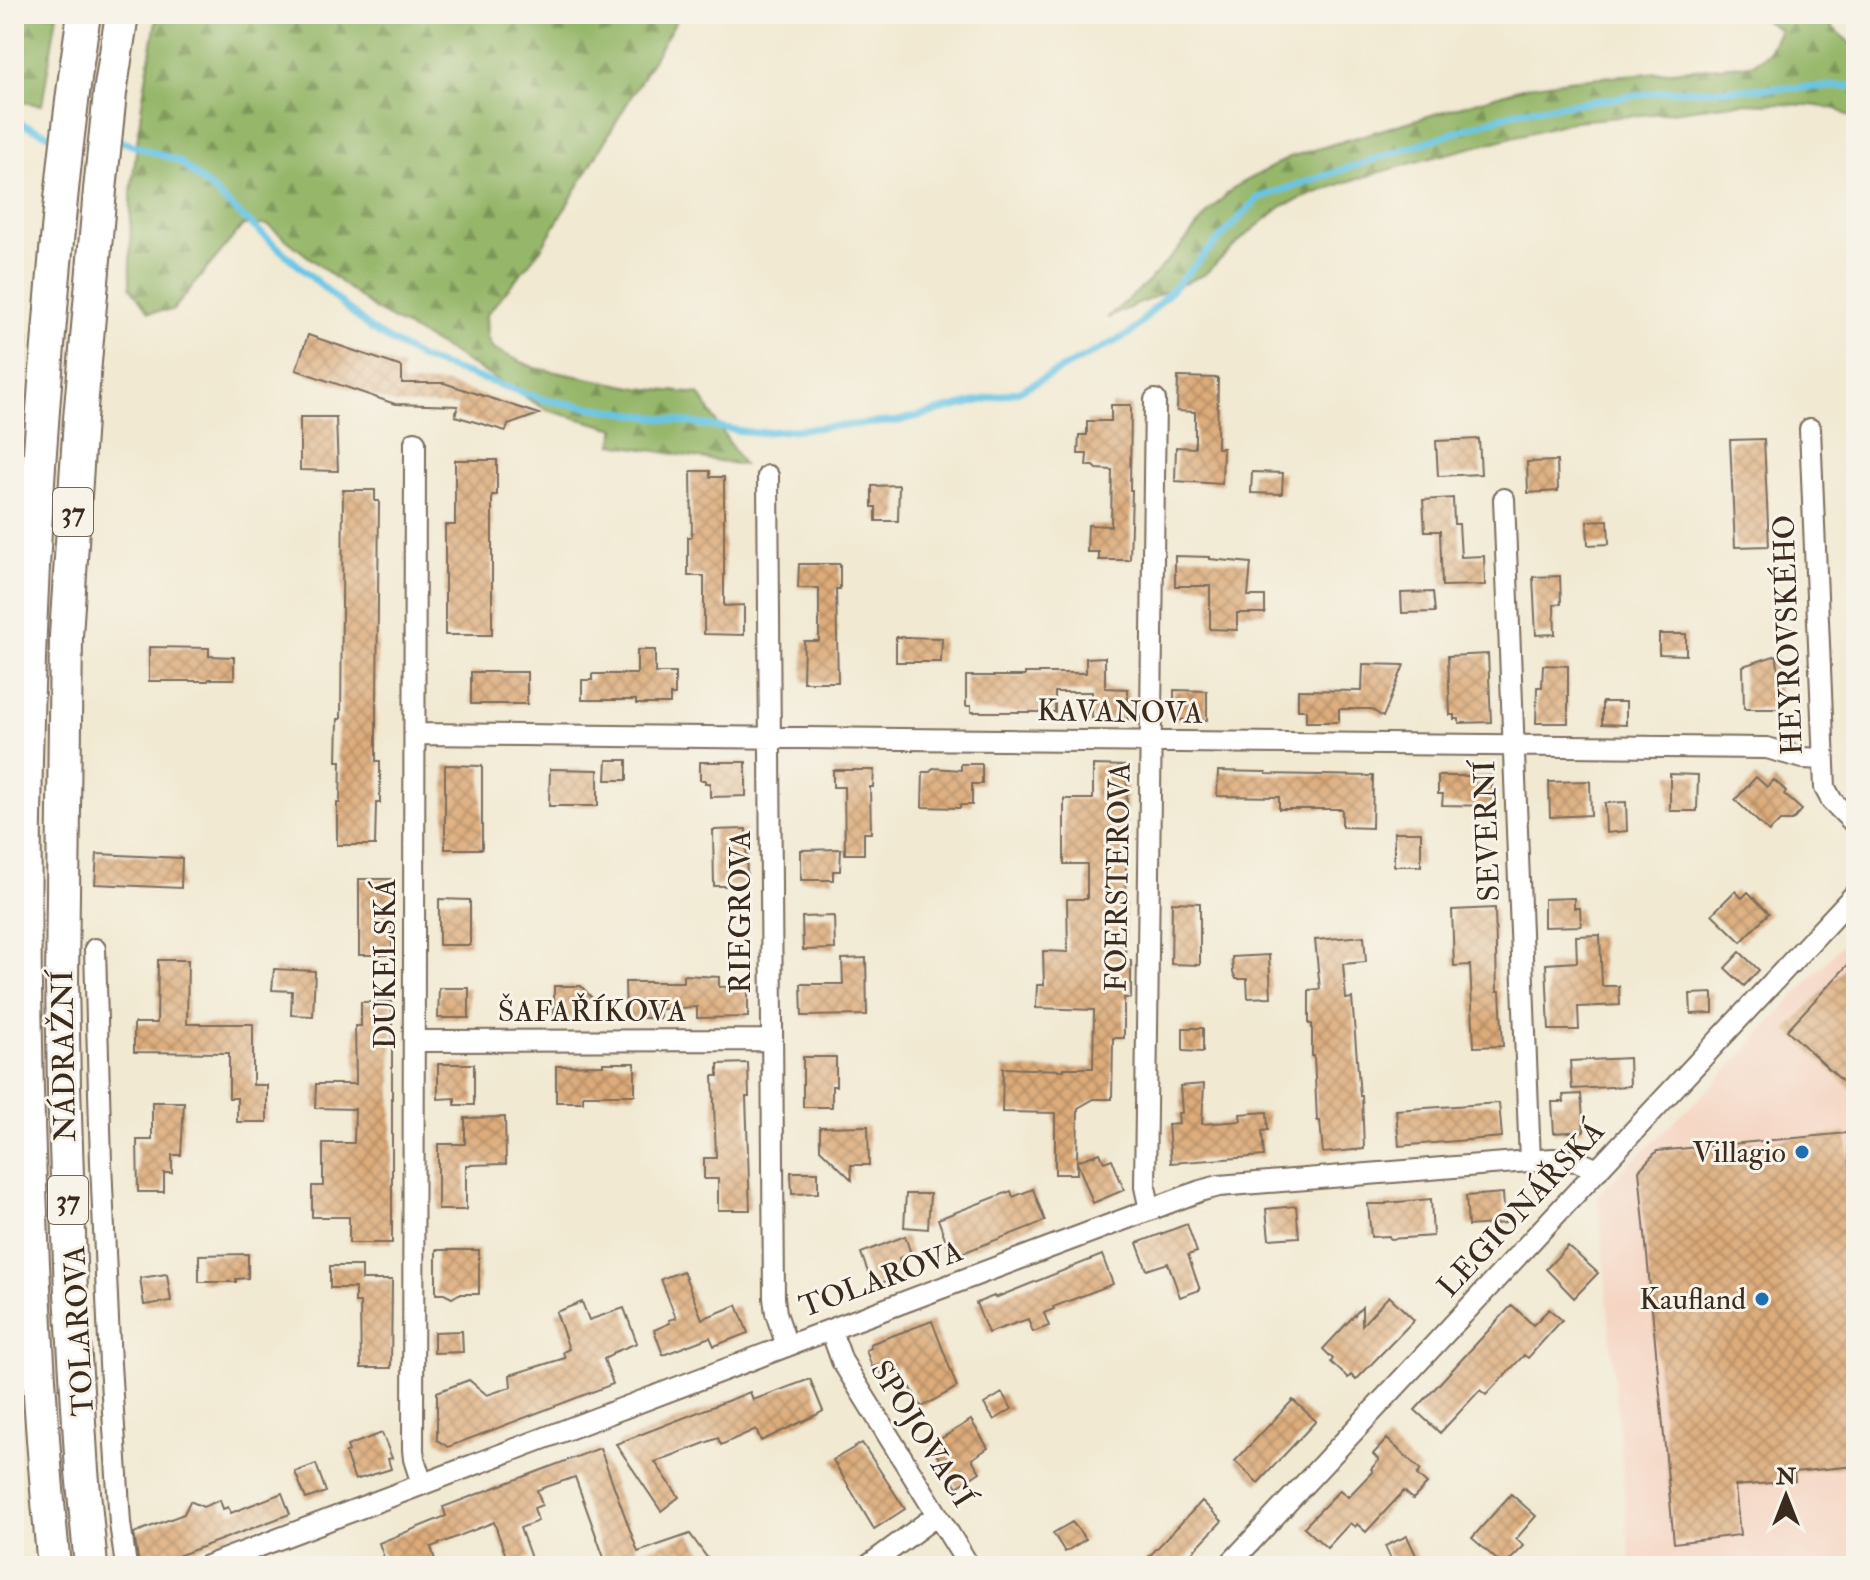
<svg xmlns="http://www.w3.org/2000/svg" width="1870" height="1580" font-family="'IM FELL Double Pica',serif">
<defs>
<pattern id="forest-firs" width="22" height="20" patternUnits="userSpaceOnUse" patternTransform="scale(2)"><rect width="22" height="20" fill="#96b76a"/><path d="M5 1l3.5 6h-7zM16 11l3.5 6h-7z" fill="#7c9557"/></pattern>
<pattern id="building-cross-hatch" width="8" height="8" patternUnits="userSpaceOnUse" patternTransform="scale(2)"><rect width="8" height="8" fill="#ddac7a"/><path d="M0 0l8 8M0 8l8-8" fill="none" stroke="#b48c63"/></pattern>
</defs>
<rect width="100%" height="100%" fill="#f7f3e8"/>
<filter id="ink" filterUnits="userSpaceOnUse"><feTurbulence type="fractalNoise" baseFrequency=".0125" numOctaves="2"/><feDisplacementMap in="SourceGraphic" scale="16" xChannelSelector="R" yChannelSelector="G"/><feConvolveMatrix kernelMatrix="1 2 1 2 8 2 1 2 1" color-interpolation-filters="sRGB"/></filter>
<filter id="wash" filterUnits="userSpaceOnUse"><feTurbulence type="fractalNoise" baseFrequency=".006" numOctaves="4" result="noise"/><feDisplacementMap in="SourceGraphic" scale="32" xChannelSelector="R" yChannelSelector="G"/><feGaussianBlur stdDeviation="1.8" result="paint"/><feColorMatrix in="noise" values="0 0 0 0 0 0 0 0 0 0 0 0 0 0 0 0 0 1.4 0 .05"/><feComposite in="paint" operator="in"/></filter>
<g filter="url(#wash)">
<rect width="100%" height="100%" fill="#f1e9d2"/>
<path fill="#f5d3c1" d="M1856,929V1566H1631L1598,1194L1716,1082Z"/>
<path fill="#bed67a" stroke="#7c804c" stroke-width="2" d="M26,337H28L14,445V362Z"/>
<path fill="url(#forest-firs)" stroke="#687044" stroke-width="2" d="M14,14H57L42,105L14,101Z
M157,14H680L541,249L486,315L487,337L493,349L535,368L638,388L699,394L743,465L612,444L616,429L547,410L439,345L377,311L268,225H243L173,310L149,312L130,287L131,193L142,103Z
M1754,14H1817L1856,48V121L1837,109L1810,105L1739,103L1663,113L1575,121L1423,160L1343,183L1282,206L1245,236L1205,274L1107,318L1147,283L1182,245L1208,213L1233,188L1290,157L1529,86L1568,80L1753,64L1768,53L1780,30Z"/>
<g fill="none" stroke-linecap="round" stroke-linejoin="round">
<path stroke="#68c5e6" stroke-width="7" d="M14,121L58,138
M114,141L123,142L179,161L372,330L422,359L545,400L755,433L898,421L1019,391L1131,333L1258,198L1519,111L1668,91L1856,86"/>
</g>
<g id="blocks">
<path fill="url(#building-cross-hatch)" d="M308,335L402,367V383H444L539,414L508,425L506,431L455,416L458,406L395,404L296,370Z
M1178,377L1218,378L1217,448H1223L1222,484L1175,481L1176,447L1195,448V412L1177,411Z
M1111,405H1131L1130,490H1132L1130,560H1099V552H1087L1088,525L1111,526L1112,470L1097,469L1094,466H1086L1087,454H1078L1079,435H1087V421H1111Z
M300,417H336L338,471L300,470Z
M1479,439L1481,474L1438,476L1436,441Z
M1764,439L1769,546L1735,547L1730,440Z
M455,460H497V495H492V635H445V525H455Z
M1557,461L1558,491L1528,493L1527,462Z
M691,471H710V477H724V606L744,605V635L704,634V576H688V537H692Z
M1252,472L1283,473L1282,494L1251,493Z
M899,485L898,521H876V507H872V486Z
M343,490H375V501H379L377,699H376V761H380V803H376L375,845H337V803H340L341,761H337L338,719H341Z
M1453,498L1454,524H1459L1461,557L1484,556L1485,585L1442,586L1440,531H1425L1423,500Z
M1608,520L1609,544L1588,545L1587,521Z
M1175,556L1210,557V559L1251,563L1248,596H1265V613H1237V630L1210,629V586H1175Z
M799,564H840V589H836L838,682H803L804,641H819V588H798Z
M1560,576L1561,604L1554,605L1555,634L1536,635L1533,577Z
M1433,592L1435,612L1402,613L1401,593Z
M1659,634H1686V655L1659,654Z
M896,637L942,638L941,662H896Z
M149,647L209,648V656L234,657V679H209L208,681H149Z
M637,650H655V673H675V695H670V704H636V700H582V680H592V674H637Z
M1488,654L1491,722L1459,723V719H1454V715H1450L1448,656Z
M1777,655L1780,709H1744L1743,666Z
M1105,657V688L1128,689V719H1092V692H1055V712H971V706H966V676H1025V673H1086V658Z
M1363,664L1404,665L1383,717L1371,709H1339V722H1306V710H1298V690L1362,691Z
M1543,665L1568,666V723H1536L1537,687H1542Z
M471,672H527V704H471Z
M1174,690L1207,691V720H1174Z
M1602,702H1626V725L1602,724Z
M607,760H627V780H606Z
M700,762H746V796L710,797V783H705V780H700Z
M961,764H982V784H972V805H960V808L922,807L923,772H930L933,768L961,770Z
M445,765L482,766V849H445Z
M1093,765L1127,766L1125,960H1131V998H1124V1038H1113L1112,1099H1094L1078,1108L1077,1161L1100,1153L1104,1162L1112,1159L1124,1190L1093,1203L1077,1162V1174H1055V1113L1002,1112L1003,1068L1064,1070V1068H1093L1094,1010L1036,1008L1037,985H1044L1043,951L1068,952L1067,899H1087V864H1064V799H1093Z
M550,769L598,770V806H549Z
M833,770H874L873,787H870L871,833H864V854H845L844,787H833Z
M1218,771L1266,772V774L1373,776L1372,828L1342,827V809H1279V797L1217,796Z
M1670,774L1698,775L1697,811H1670Z
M1438,776H1492V806L1442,805L1443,794H1438Z
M1756,777L1767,787L1774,780L1786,791L1784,794L1802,810L1792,821H1780L1769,832L1735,800Z
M1590,781L1591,815L1550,817L1549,782Z
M1626,802L1627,831L1606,833L1605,803Z
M746,829L747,886H714L713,830Z
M1394,832H1421V866H1394Z
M841,849L840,871H833V880H801V850Z
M97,854L182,858L181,888L95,884Z
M359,879H392V955H359Z
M1735,891L1742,898L1748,892L1769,913L1741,942L1712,914Z
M1574,898V908H1580L1581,926L1544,927V899Z
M439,899L470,900V945H439Z
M1172,902L1200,903V965L1171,964Z
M1495,908L1497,991H1500L1503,1046L1474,1047L1470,965L1454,966L1452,910Z
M834,916L835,949L803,950L802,917Z
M1600,935L1602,986H1619L1620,1005L1578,1007L1579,1030H1549L1546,964L1577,962L1576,936Z
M1364,936L1366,962L1343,964L1346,999L1352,998L1360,1096H1362L1364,1149L1323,1153L1320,1121H1317L1314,1056H1312V1024H1309V990L1320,989L1315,940Z
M1740,952L1759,970L1744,986L1725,968Z
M1269,955L1271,997L1248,998L1247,979H1236L1233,972L1232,957Z
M1856,956V1094L1787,1030Z
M866,958L867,1015L802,1016L801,984H843L842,959Z
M158,960H188L187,1024H253V1085H267V1122H237V1098H229V1053L134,1052V1023H157Z
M274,969L315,971L313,1016L291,1015L292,991L272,990Z
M683,975L719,977V987L748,986V1017L697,1018V1007L660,1009V1018H626L625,982H683Z
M554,986H581L593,999L585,1005V1018H554Z
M439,988H469V1018H438Z
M1713,993V1013L1691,1014L1690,994Z
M361,1002H392V1243H349V1217H312V1186H323V1143H354L355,1109L315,1108L316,1084H356L355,1026H361Z
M1183,1028H1203V1052L1183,1051Z
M803,1057H836V1086H832V1107H803Z
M1629,1058L1630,1086L1572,1089L1570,1061Z
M603,1063H635V1095H583V1102H556V1066L603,1065Z
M748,1063L749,1097H746L750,1210H718V1179H704V1158H716L713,1076H718V1064Z
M438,1064H474V1105H455V1098L438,1099Z
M1204,1084L1202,1124L1241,1121L1240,1114L1267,1112L1268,1130L1262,1131L1264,1156L1171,1163L1168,1125L1179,1124L1178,1113H1182L1180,1086Z
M1581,1094L1584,1131L1554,1133L1552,1102H1564L1563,1095Z
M152,1102H184L181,1155H172V1173H164V1192H138L137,1140H152Z
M1499,1103L1502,1137L1399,1146L1396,1110Z
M505,1117L506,1164L466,1165V1210H438V1144H465V1118Z
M868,1126L869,1165H851L852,1180L820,1149V1127Z
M1847,1133L1856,1227V1466L1794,1472L1795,1481L1735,1486L1740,1535L1674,1543L1639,1170L1657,1151Z
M791,1172H818V1193L792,1194Z
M1033,1189L1045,1221L952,1257L938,1219L1011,1191L1013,1197Z
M1503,1193L1505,1223L1468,1226L1466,1196Z
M906,1194H930L928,1229L904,1227Z
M1431,1199L1433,1236L1390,1239L1389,1236L1371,1237L1368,1204H1386V1203Z
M1296,1206L1299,1237L1269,1239L1266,1209Z
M1187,1224L1197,1252L1188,1255L1200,1290L1180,1297L1168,1263L1147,1270L1137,1243Z
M905,1236L911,1254L899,1258L905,1274L873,1286L861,1253Z
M1568,1246L1598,1273L1574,1298L1546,1269Z
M436,1250H479V1294H459L452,1298L444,1294H436Z
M248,1254V1278L236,1279V1282H199V1255Z
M1102,1255L1113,1284L1053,1307L1054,1309L1044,1313L1049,1326L1033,1332L1028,1319L988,1333L976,1303L994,1296L995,1298Z
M330,1266H362V1280H392L391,1368H361L360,1303H355V1288H330Z
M683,1271L702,1319L737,1305L748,1333L714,1346L710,1337L663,1355L654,1330L670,1323L669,1320L676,1318L661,1279Z
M167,1274L171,1301L144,1305L140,1278Z
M1389,1296L1414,1320L1356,1380L1351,1375L1348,1378L1331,1362L1333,1359L1323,1349L1362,1307V1325Z
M582,1302L589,1320L624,1308L637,1343L612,1353V1355L604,1359L613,1384L448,1447L437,1440V1392L469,1380L487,1395L511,1387L510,1375L565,1358L563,1352L569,1349L556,1312Z
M1512,1305L1533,1325L1549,1309L1562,1320L1528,1358L1524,1355L1486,1395L1480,1390L1440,1433L1415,1410Z
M932,1321L957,1387L922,1407L898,1366L881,1373L878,1365L872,1367L866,1350L871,1348L870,1344Z
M462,1331L463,1352L434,1353V1332Z
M810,1379L823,1411L816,1415L761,1441L756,1429L721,1445L718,1438L655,1462L679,1497L661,1511L616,1444L750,1392L753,1400Z
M1002,1393L1012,1409L994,1420L984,1404Z
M1293,1400L1316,1421L1258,1483L1235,1461Z
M971,1420L988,1448L972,1459L980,1472L957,1487L931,1445Z
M382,1433L392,1458L388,1459L391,1469L355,1480L345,1453L349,1451L347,1446Z
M1387,1439L1421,1470L1417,1475L1427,1484L1413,1499L1404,1491L1366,1532L1357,1524L1355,1527L1350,1523L1327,1548L1304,1527L1340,1490L1348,1497L1373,1471L1371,1469L1379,1460L1373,1454Z
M862,1443L905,1509L874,1529L833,1460Z
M600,1448L638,1552L690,1534L708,1559L689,1566H607L575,1477L537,1490L542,1505L534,1508L538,1521L520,1528L531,1558L509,1565L494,1522L431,1547L435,1560L417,1566H387L379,1543L446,1516L443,1507Z
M316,1464L326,1492L306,1499L295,1472Z
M282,1493L290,1514L151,1566H139L134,1533L184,1514L190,1501L203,1507L220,1500L223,1509L228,1507L231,1513Z
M1511,1494L1536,1516L1516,1539L1524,1546L1504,1566L1472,1538Z
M1202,1501L1222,1521L1179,1566H1140Z
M1072,1522L1086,1539L1065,1552L1053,1533Z
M1407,1536L1421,1566H1394L1385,1546Z"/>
</g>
</g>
<g filter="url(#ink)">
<use href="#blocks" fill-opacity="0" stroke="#7b6d5d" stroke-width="2"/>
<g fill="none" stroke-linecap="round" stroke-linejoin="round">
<g stroke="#7b6d5d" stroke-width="24">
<path id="street" d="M1810,429L1825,788L1832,801L1856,825
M415,442L413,1449L414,1459L422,1484
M768,476L774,1298L776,1313L787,1346
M1504,499L1530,1161
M415,734L1767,748L1803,758L1823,759
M95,949L101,1163L110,1364L120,1523L126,1566
M414,1041L771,1040
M1150,1210L1145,1187L1155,400
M831,1330L842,1361L969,1566
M207,1566L787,1346L1200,1191L1219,1186L1553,1159L1577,1161L1598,1170
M868,1566L937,1515
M1228,1566L1856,893"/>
</g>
<g stroke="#7b6d5d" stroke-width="36">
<path id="primary" d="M54,1566C40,1428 33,1291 29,1153C20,905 24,658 43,410C53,278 64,146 84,14
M91,1566L82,1471L71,1293L64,1087L62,980L66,636L80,419L100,190L110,93L122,14"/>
</g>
<use href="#street" stroke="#fff" stroke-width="20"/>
<use href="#primary" stroke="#fff" stroke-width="32"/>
</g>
</g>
<g fill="#1f6fb2" stroke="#f7f3e8" stroke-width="3">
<circle cx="1802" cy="1152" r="8"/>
<circle cx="1762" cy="1299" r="8"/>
</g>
<g text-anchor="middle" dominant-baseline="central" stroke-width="6" stroke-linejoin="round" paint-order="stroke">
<g fill="#f7f3e8" stroke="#73665b" stroke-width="2">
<rect x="53" y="488" width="40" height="48" rx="6"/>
<rect x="48" y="1176" width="40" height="48" rx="6"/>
</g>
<g font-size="28" font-weight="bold" fill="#3b2a1e">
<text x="73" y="512">37</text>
<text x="68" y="1200">37</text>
</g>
<g font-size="30" fill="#3b2a1e" stroke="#f7f3e8">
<text transform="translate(1788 635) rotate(-92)">HEYROVSKÉHO</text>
<text transform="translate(1120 712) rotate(1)">KAVANOVA</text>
<text transform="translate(1487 831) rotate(-92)">SEVERNÍ</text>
<text transform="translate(1118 877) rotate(-89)">FOERSTEROVA</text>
<text transform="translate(740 912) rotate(-90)">RIEGROVA</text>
<text transform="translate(385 964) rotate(-90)">DUKELSKÁ</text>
<text x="592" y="1011">ŠAFAŘÍKOVA</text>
<text transform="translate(64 1056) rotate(-91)">NÁDRAŽNÍ</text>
<text transform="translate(1521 1209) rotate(-47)">LEGIONÁŘSKÁ</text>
<text transform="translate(881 1279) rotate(-20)">TOLAROVA</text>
<text transform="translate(79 1331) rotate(-93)">TOLAROVA</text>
<text transform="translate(922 1434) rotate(58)">SPOJOVACÍ</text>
</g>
<g font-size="30" fill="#3b2a1e" stroke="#f7f3e8" text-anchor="end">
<text x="1786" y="1152">Villagio</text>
<text x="1746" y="1299">Kaufland</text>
</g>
</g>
<rect width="1870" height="1580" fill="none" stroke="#f7f3e8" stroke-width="48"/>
<g transform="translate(1786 1496)" stroke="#f7f3e8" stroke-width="6" paint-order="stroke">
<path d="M0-6L14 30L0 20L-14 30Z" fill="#3b2a1e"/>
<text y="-12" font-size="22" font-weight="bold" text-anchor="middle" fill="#3b2a1e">N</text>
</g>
</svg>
